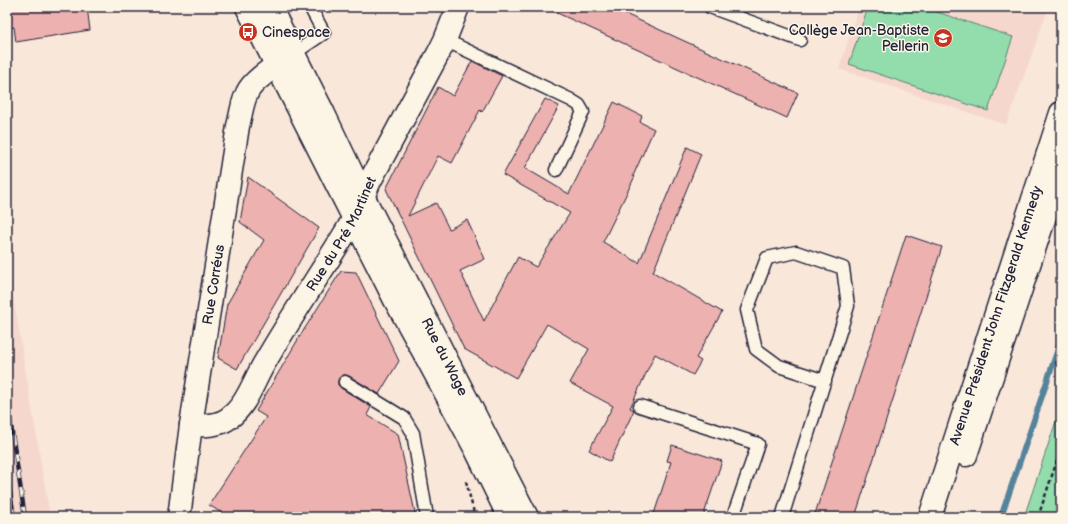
<svg xmlns="http://www.w3.org/2000/svg" width="1068" height="524" font-family="'Balsamiq Sans',sans-serif">
<rect width="100%" height="100%" fill="#f9e7da"/>
<filter id="ink" filterUnits="userSpaceOnUse"><feTurbulence type="fractalNoise" baseFrequency=".025" numOctaves="2"/><feDisplacementMap in="SourceGraphic" scale="8" xChannelSelector="R" yChannelSelector="G"/><feConvolveMatrix kernelMatrix="1 2 1 2 8 2 1 2 1" color-interpolation-filters="sRGB"/></filter>
<g filter="url(#ink)">
<path fill="#f5d7cd" d="M859,7H1049L1006,125L839,69Z
M7,260L50,517H7Z"/>
<path fill="#93dcac" stroke="#5a7f74" d="M868,7H922L1013,37L988,111L849,64Z
M1061,406V517H1024Z"/>
<g fill="none" stroke-linecap="round" stroke-linejoin="round">
<path stroke="#57839c" stroke-width="6" d="M1001,517L1061,340"/>
</g>
<path fill="#edb1af" stroke="#22223b" d="M7,7H87L90,30L16,42L14,27L7,28Z
M544,7H610L798,93L787,118Z
M472,61L502,76L482,112L480,110L452,163L438,156L408,216L436,203L449,229L467,220L485,259L460,271L484,321L518,257L536,267L570,213L503,175L545,99L559,106L525,168L569,194L614,102L642,116L640,122L654,129L633,176H635L603,242L639,263L687,147L701,154L653,272L722,312L696,358L701,361L693,375L655,354L630,408L634,410L610,462L589,450L613,406L570,383L589,349L547,324L516,378L464,349L386,189L438,87L453,96Z
M248,177L319,228L237,369L218,358L227,304L264,240L240,222Z
M906,235L942,247L855,517H814Z
M341,271L356,272L399,361L379,394L349,376L346,375H342L339,378L338,381V385L341,388L371,407L367,415L398,434L416,517H228L209,505L266,417L256,411L300,336Z
M672,445L722,461L703,517H653L671,462L667,461Z"/>
<g fill="none" stroke-linecap="round" stroke-linejoin="round">
<g stroke="#22223b" stroke-width="15">
<path id="lane" d="M710,7L800,40
M445,40L571,100L579,105L583,112L556,170
M293,54L324,33L310,7
M345,382L404,418L413,433L427,517
M640,406L758,444L733,517
M782,517L848,306L843,268L796,252L767,258L747,310L756,349L779,366L825,381"/>
</g>
<g stroke="#22223b" stroke-width="25">
<g id="street">
<path id="s1" d="M191,425C204,426 219,426 229,418C247,405 254,380 265,362C291,317 320,274 347,230L354,218L370,181L438,54L445,40L458,7"/>
<path id="s2" d="M179,517L191,425L238,126C241,115 242,103 247,93C253,79 279,64 291,55"/>
</g>
</g>
<g stroke="#22223b" stroke-width="25">
<g id="secondary">
<path d="M247,7L395,300L423,351L475,448L509,517"/>
<path id="s3" d="M270,7L324,114L363,196L527,517"/>
<path d="M966,455L1061,168"/>
<path id="s4" d="M930,517L1061,113"/>
</g>
</g>
<path stroke="#22223b" stroke-width="2.5" stroke-dasharray="4 3" stroke-linecap="butt" d="M466,481L475,517
M1038,517L1061,449"/>
<use href="#lane" stroke="#fcf5e5" stroke-width="12"/>
<use href="#street" stroke="#fcf5e5" stroke-width="22"/>
<use href="#secondary" stroke="#fcf5e5" stroke-width="22"/>
<g stroke="#22223b" stroke-width="4.5">
<path id="rail" d="M7,400L25,517
M7,473L14,517"/>
</g>
<use href="#rail" stroke="#fcf5e5" stroke-width="3" stroke-dasharray="9" stroke-linecap="butt"/>
</g>
</g>
<defs>
<g id="bus-disc" transform="scale(1)"><circle r="9.5" fill="#c8321e" stroke="#fcf5e5"/><path d="M-5-6H5V4H4V6H2V4H-2V6H-4V4H-5ZM-3.5-4V0h7V-4ZM-3.5 1.2v1.5H-2V1.2ZM2 1.2v1.5H3.5V1.2Z" fill="#fff"/></g>
<g id="school-disc" transform="scale(1)"><circle r="9.5" fill="#c8321e" stroke="#fcf5e5"/><path d="M0-5L7-2L0 1L-7-2ZM-4 1L0 2.5L4 1V4Q0 6-4 4Z" fill="#fff"/></g>
</defs>
<g fill-rule="evenodd">
<use href="#bus-disc" x="248" y="32"/>
<use href="#school-disc" x="943" y="38"/>
</g>
<g text-anchor="middle" dominant-baseline="central" stroke-width="3" stroke-linejoin="round" paint-order="stroke">
<g font-size="14" fill="#22223b" stroke="#fcf5e5" text-anchor="end">
<text x="929" y="30">Collège Jean-Baptiste<tspan x="929" dy="16">Pellerin</tspan></text>
<text x="262" y="32" text-anchor="start">Cinespace</text>
</g>
<g font-size="14" fill="#22223b" stroke="#fcf5e5">
<text stroke="none"><textPath href="#s1" startOffset="256">Rue du Pré Martinet</textPath></text>
<text stroke="none"><textPath href="#s2" startOffset="235">Rue Corréus</textPath></text>
<text stroke="none"><textPath href="#s4" startOffset="212">Avenue Président John Fitzgerald Kennedy</textPath></text>
<text stroke="none"><textPath href="#s3" startOffset="391">Rue du Wage</textPath></text>
</g>
</g>
<rect width="1068" height="524" fill="none" stroke="#fcf5e5" stroke-width="24"/>
<rect x="12" y="12" width="1044" height="500" fill="none" stroke="#22223b" stroke-width="1.5" filter="url(#ink)"/>
</svg>
